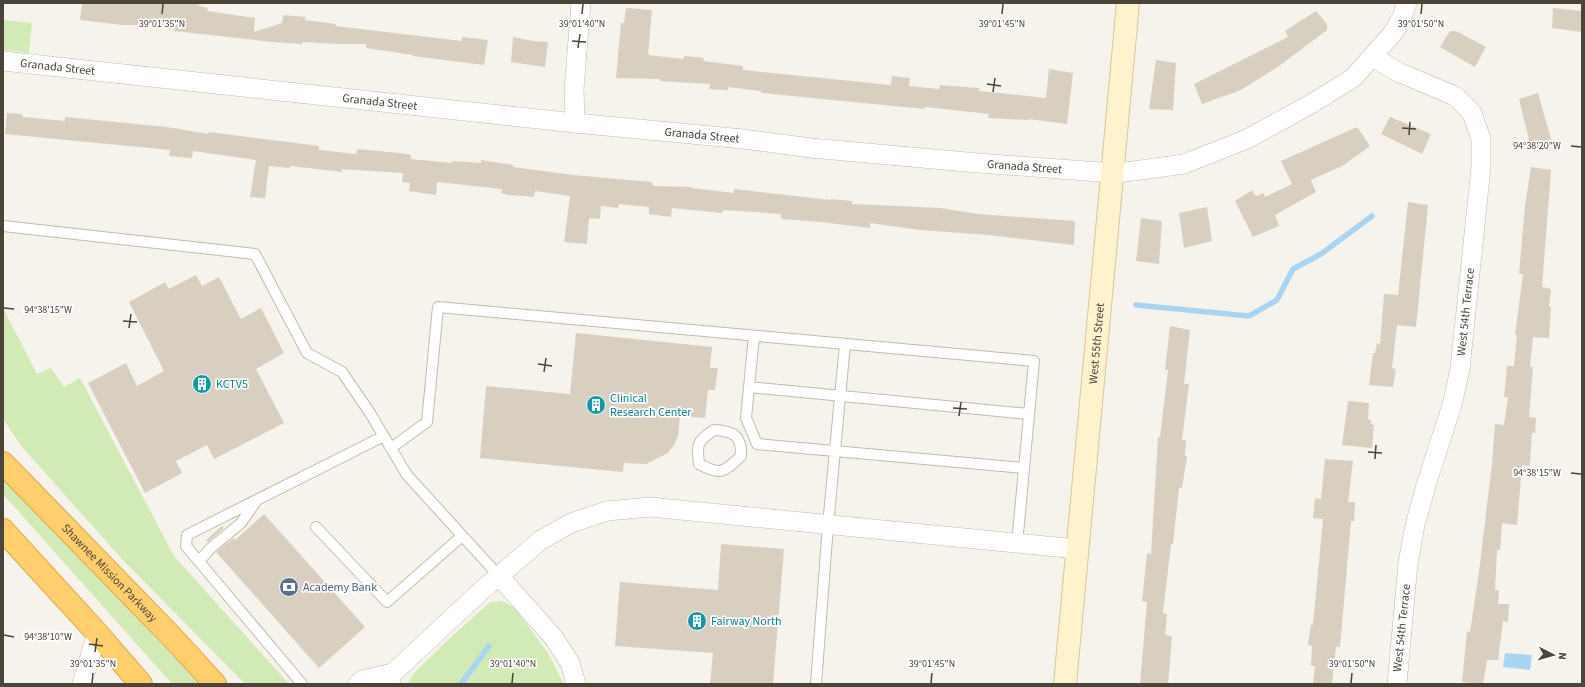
<svg xmlns="http://www.w3.org/2000/svg" width="1585" height="687" font-family="'Source Sans 3',sans-serif">
<rect width="100%" height="100%" fill="#f6f3ec"/>
<path fill="#d2eab5" d="M3,20L32,23L29,53L3,50Z
M3,308L37,374L51,368L64,387L80,378L174,556L289,684H245L122,559L22,447L3,419Z
M3,477L148,629L198,684H172L3,494Z
M502,601L515,608L548,653L564,684H407L416,671L449,639L490,602Z"/>
<path fill="#a9d4f2" d="M1505,653L1532,655L1530,670L1503,667Z"/>
<g fill="none" stroke-linecap="round" stroke-linejoin="round">
<path stroke="#a9d4f2" stroke-width="5.5" d="M1136,305L1249,316L1277,300L1293,269L1321,254L1372,216
M461,684L489,646"/>
</g>
<path fill="#d8cfc1" d="M82,3H199V6L208,8L207,11L255,18L254,32L282,23L283,15L306,17L305,20L336,24L335,26L462,41V37L488,40L484,65L413,56V55L366,48V44H337L303,42L302,44L273,42L174,31L175,30L139,22L138,25H122L80,20Z
M626,8L652,10L648,55L683,59L684,56L704,58L703,61L743,66V70L891,85L892,76L910,78L909,86L939,89L940,85L979,88V91L1046,98L1049,69L1073,73L1067,124L1029,119V120L988,118L989,114L925,107L924,109L761,93V91L728,87V90L709,89L710,84L660,81V79L616,78L621,23H624Z
M1553,8L1582,11V32L1552,28Z
M1316,11L1327,24V30L1279,66L1241,90L1202,104L1194,84L1288,37L1285,31Z
M1450,31H1456L1486,47L1475,67L1440,47Z
M513,37L533,41L548,42L545,67L511,62Z
M1156,60L1176,63L1173,110L1149,109Z
M1538,93L1551,139L1530,144L1519,99Z
M7,113L22,114L23,117L65,121V117L167,127L208,134L209,132L319,146V150L356,154L357,149L400,153L411,155V159L452,163V161L481,163V160L513,165V167L573,175L652,182L653,186L692,187V188L734,193V189L831,200V199L852,201V204L941,208L978,214L1075,221L1074,245L989,235L920,230L870,223V228L821,222L781,219V214L723,210L722,213L672,208L671,217L649,214V207L619,204L618,208L601,206L600,219L589,218L587,244L564,242L570,196L535,191L534,197L509,195L501,193L502,189L437,182L436,195L409,191L410,183L402,182L403,173L342,169V172L290,166V168L269,166L265,198L250,197L256,160L193,151L192,158L169,156L170,150L5,134Z
M1390,117L1431,134L1422,154L1381,134Z
M1357,127L1370,146L1344,165L1311,180L1316,192L1275,215L1279,226L1253,237L1235,201L1252,190L1256,196L1264,193L1265,197L1292,184L1281,161Z
M1531,167L1551,170L1542,287L1551,289L1549,307H1551L1549,338L1533,337L1530,367H1533L1529,417L1536,418L1535,433H1532L1530,466L1522,465L1517,525L1502,523L1500,550H1497L1495,590H1499L1498,604H1509L1508,622L1503,621L1498,660H1487L1483,684L1462,682L1467,631L1470,632L1479,572L1492,463L1495,424L1504,425L1508,397H1504L1507,366H1514L1517,335H1515L1523,274H1519L1525,206Z
M1408,202L1428,205L1416,327L1397,325L1392,368L1396,369L1393,387L1369,385L1373,353H1375L1377,343L1380,344L1384,294L1398,295Z
M1207,207L1212,241L1184,248L1179,213Z
M1141,218L1162,221L1159,264L1136,261Z
M196,275L202,286L219,277L241,319L261,308L284,353L256,369L284,423L214,459L207,445L176,461L182,473L145,493L88,383L126,363L137,386L164,371L129,302L165,282L169,289Z
M1170,326L1190,330L1184,384H1189L1182,440H1186L1185,456L1187,457L1182,488H1179L1173,544H1171L1163,613L1167,614L1165,635L1172,636L1169,673L1168,684H1140L1147,602L1142,601L1147,553L1151,554L1158,437H1160L1168,370H1165Z
M576,333L712,347L710,368H718L715,390H708L705,418L680,416L678,436L674,445L668,453L646,464L624,463L623,472L480,458L486,386L570,394Z
M1348,401L1369,403L1368,419L1371,420V424L1374,425L1372,448L1342,445Z
M1325,459L1353,461L1348,502H1355L1354,521H1351L1340,647H1336L1332,684H1313L1315,666H1311L1312,646L1308,645L1311,624L1313,625L1323,519L1313,518L1315,498L1321,499Z
M264,514L365,627L319,668L216,552L233,538L235,540Z
M222,526L224,528L208,542L206,540Z
M721,544L784,549L773,684H710L713,653L615,646L620,582L718,590Z"/>
<g fill="none" stroke-linecap="round" stroke-linejoin="round">
<g stroke="#c2bbae" stroke-width="12">
<path id="lane" d="M3,226L255,254L307,353L342,372L370,413L407,475L499,576
M754,336L746,418L757,444L1024,468
M749,387L1029,414
M714,430C733,431 742,435 741,456C724,472 721,476 699,464C697,444 696,442 714,430Z
M391,448L427,422L438,307L1034,361L1017,544
M316,527L387,602L462,536
M199,561L212,547L241,523L257,500
M302,684L186,546L187,535L384,436
M816,684L828,525L845,344"/>
</g>
<g stroke="#c2bbae" stroke-width="20">
<g id="street">
<path d="M1373,57L1398,72L1455,96L1472,113L1481,139V167L1460,369L1452,405L1427,482L1415,525L1408,563L1397,684"/>
<path id="s1" d="M3,61L575,123L743,139L811,148L978,163L1113,173L1134,171L1184,164L1247,139L1311,104L1353,78L1393,33L1402,17L1407,3"/>
<path d="M575,123L574,89L581,3"/>
<path d="M499,576L554,638L570,663L576,684"/>
<path d="M82,684L97,633"/>
<path d="M358,684L362,680L393,673"/>
<path d="M389,684L393,673L481,591L541,540L571,523L607,511L650,507L1077,549"/>
</g>
</g>
<g stroke="#d6c79b" stroke-width="24">
<g id="secondary">
<path id="s2" d="M1065,684L1128,3"/>
</g>
</g>
<g stroke="#e0a43c" stroke-width="24">
<g id="highway">
<path id="s3" d="M3,463L171,636L215,684"/>
<path d="M3,530L97,633L141,684"/>
</g>
</g>
<use href="#lane" stroke="#fff" stroke-width="10"/>
<use href="#street" stroke="#fff" stroke-width="19"/>
<use href="#secondary" stroke="#fff3cd" stroke-width="22"/>
<use href="#highway" stroke="#ffcf6e" stroke-width="22"/>
</g>
<path fill="none" stroke="#4b4439" stroke-width="1.5" d="M162,14L163,4M582,14L583,4M1002,14L1003,4M1421,14L1422,4M572,41L586,42M578,48L580,34M987,84L1001,86M993,92L995,78M1402,128L1416,129M1409,135L1410,122M1571,146L1581,147M4,308L14,309M123,321L137,322M129,328L131,314M538,364L552,366M544,372L546,358M953,408L967,409M959,416L961,402M1368,452L1382,453M1375,459L1376,445M1571,473L1581,474M4,635L14,637M89,644L103,646M95,652L97,638M92,683L93,673M512,683L513,673M931,683L932,673M1351,683L1352,673"/>
<defs>
<g id="building-disc" transform="scale(1)"><circle r="9.5" fill="#0f9aa8" stroke="#fff"/><path d="M-4-6H4V6H1V3H-1V6H-4ZM-2.5-4.3h1.7v1.8h-1.7ZM.8-4.3h1.7v1.8H.8ZM-2.5-1h1.7V.8h-1.7ZM.8-1h1.7V.8H.8Z" fill="#fff"/></g>
<g id="bank-disc" transform="scale(1)"><circle r="9.5" fill="#5c6f8a" stroke="#fff"/><path d="M-6-4H6V4H-6ZM0-2.3a2.3 2.3 0 1 0 0 4.6a2.3 2.3 0 1 0 0-4.6Z" fill="#fff"/></g>
</defs>
<g fill-rule="evenodd">
<use href="#building-disc" x="202" y="384"/>
<use href="#building-disc" x="596" y="405"/>
<use href="#bank-disc" x="289" y="587"/>
<use href="#building-disc" x="697" y="621"/>
</g>
<g text-anchor="middle" dominant-baseline="central" stroke-width="3.5" stroke-linejoin="round" paint-order="stroke">
<g font-size="12" fill="#4b4439" stroke="#fff">
<text stroke="none"><textPath href="#s1" startOffset="55">Granada Street</textPath></text>
<text stroke="none"><textPath href="#s1" startOffset="379">Granada Street</textPath></text>
<text stroke="none"><textPath href="#s1" startOffset="703">Granada Street</textPath></text>
<text stroke="none"><textPath href="#s1" startOffset="1027">Granada Street</textPath></text>
<text transform="translate(1466 312) rotate(-84)">West 54th Terrace</text>
<text stroke="none"><textPath href="#s2" startOffset="342">West 55th Street</textPath></text>
<text stroke="none"><textPath href="#s3" startOffset="153">Shawnee Mission Parkway</textPath></text>
<text transform="translate(1402 628) rotate(-84)">West 54th Terrace</text>
</g>
<g font-size="12" fill="#0d838f" stroke="#fff" text-anchor="start">
<text x="216" y="384">KCTV5</text>
<text x="610" y="398">Clinical<tspan x="610" dy="14">Research Center</tspan></text>
<text x="711" y="621">Fairway North</text>
</g>
<g font-size="12" fill="#4e5e75" stroke="#fff" text-anchor="start">
<text x="303" y="587">Academy Bank</text>
</g>
</g>
<g font-size="10" text-anchor="middle" fill="#4b4439" stroke="#fff" stroke-width="3.5" stroke-linejoin="round" paint-order="stroke">
<text x="162" y="27">39°01'35"N</text>
<text x="582" y="27">39°01'40"N</text>
<text x="1002" y="27">39°01'45"N</text>
<text x="1421" y="27">39°01'50"N</text>
<text x="1537" y="149">94°38'20"W</text>
<text x="48" y="313">94°38'15"W</text>
<text x="1537" y="476">94°38'15"W</text>
<text x="48" y="640">94°38'10"W</text>
<text x="93" y="667">39°01'35"N</text>
<text x="513" y="667">39°01'40"N</text>
<text x="932" y="667">39°01'45"N</text>
<text x="1352" y="667">39°01'50"N</text>
</g>
<rect width="1585" height="687" fill="none" stroke="#4b4439" stroke-width="8"/>
<g transform="translate(1553 655) rotate(96)" stroke="#ffffff" stroke-width="3" paint-order="stroke">
<path d="M0-3L7 15L0 10L-7 15Z" fill="#4b4439"/>
<text y="-6" font-size="11" font-weight="bold" text-anchor="middle" fill="#4b4439">N</text>
</g>
</svg>
